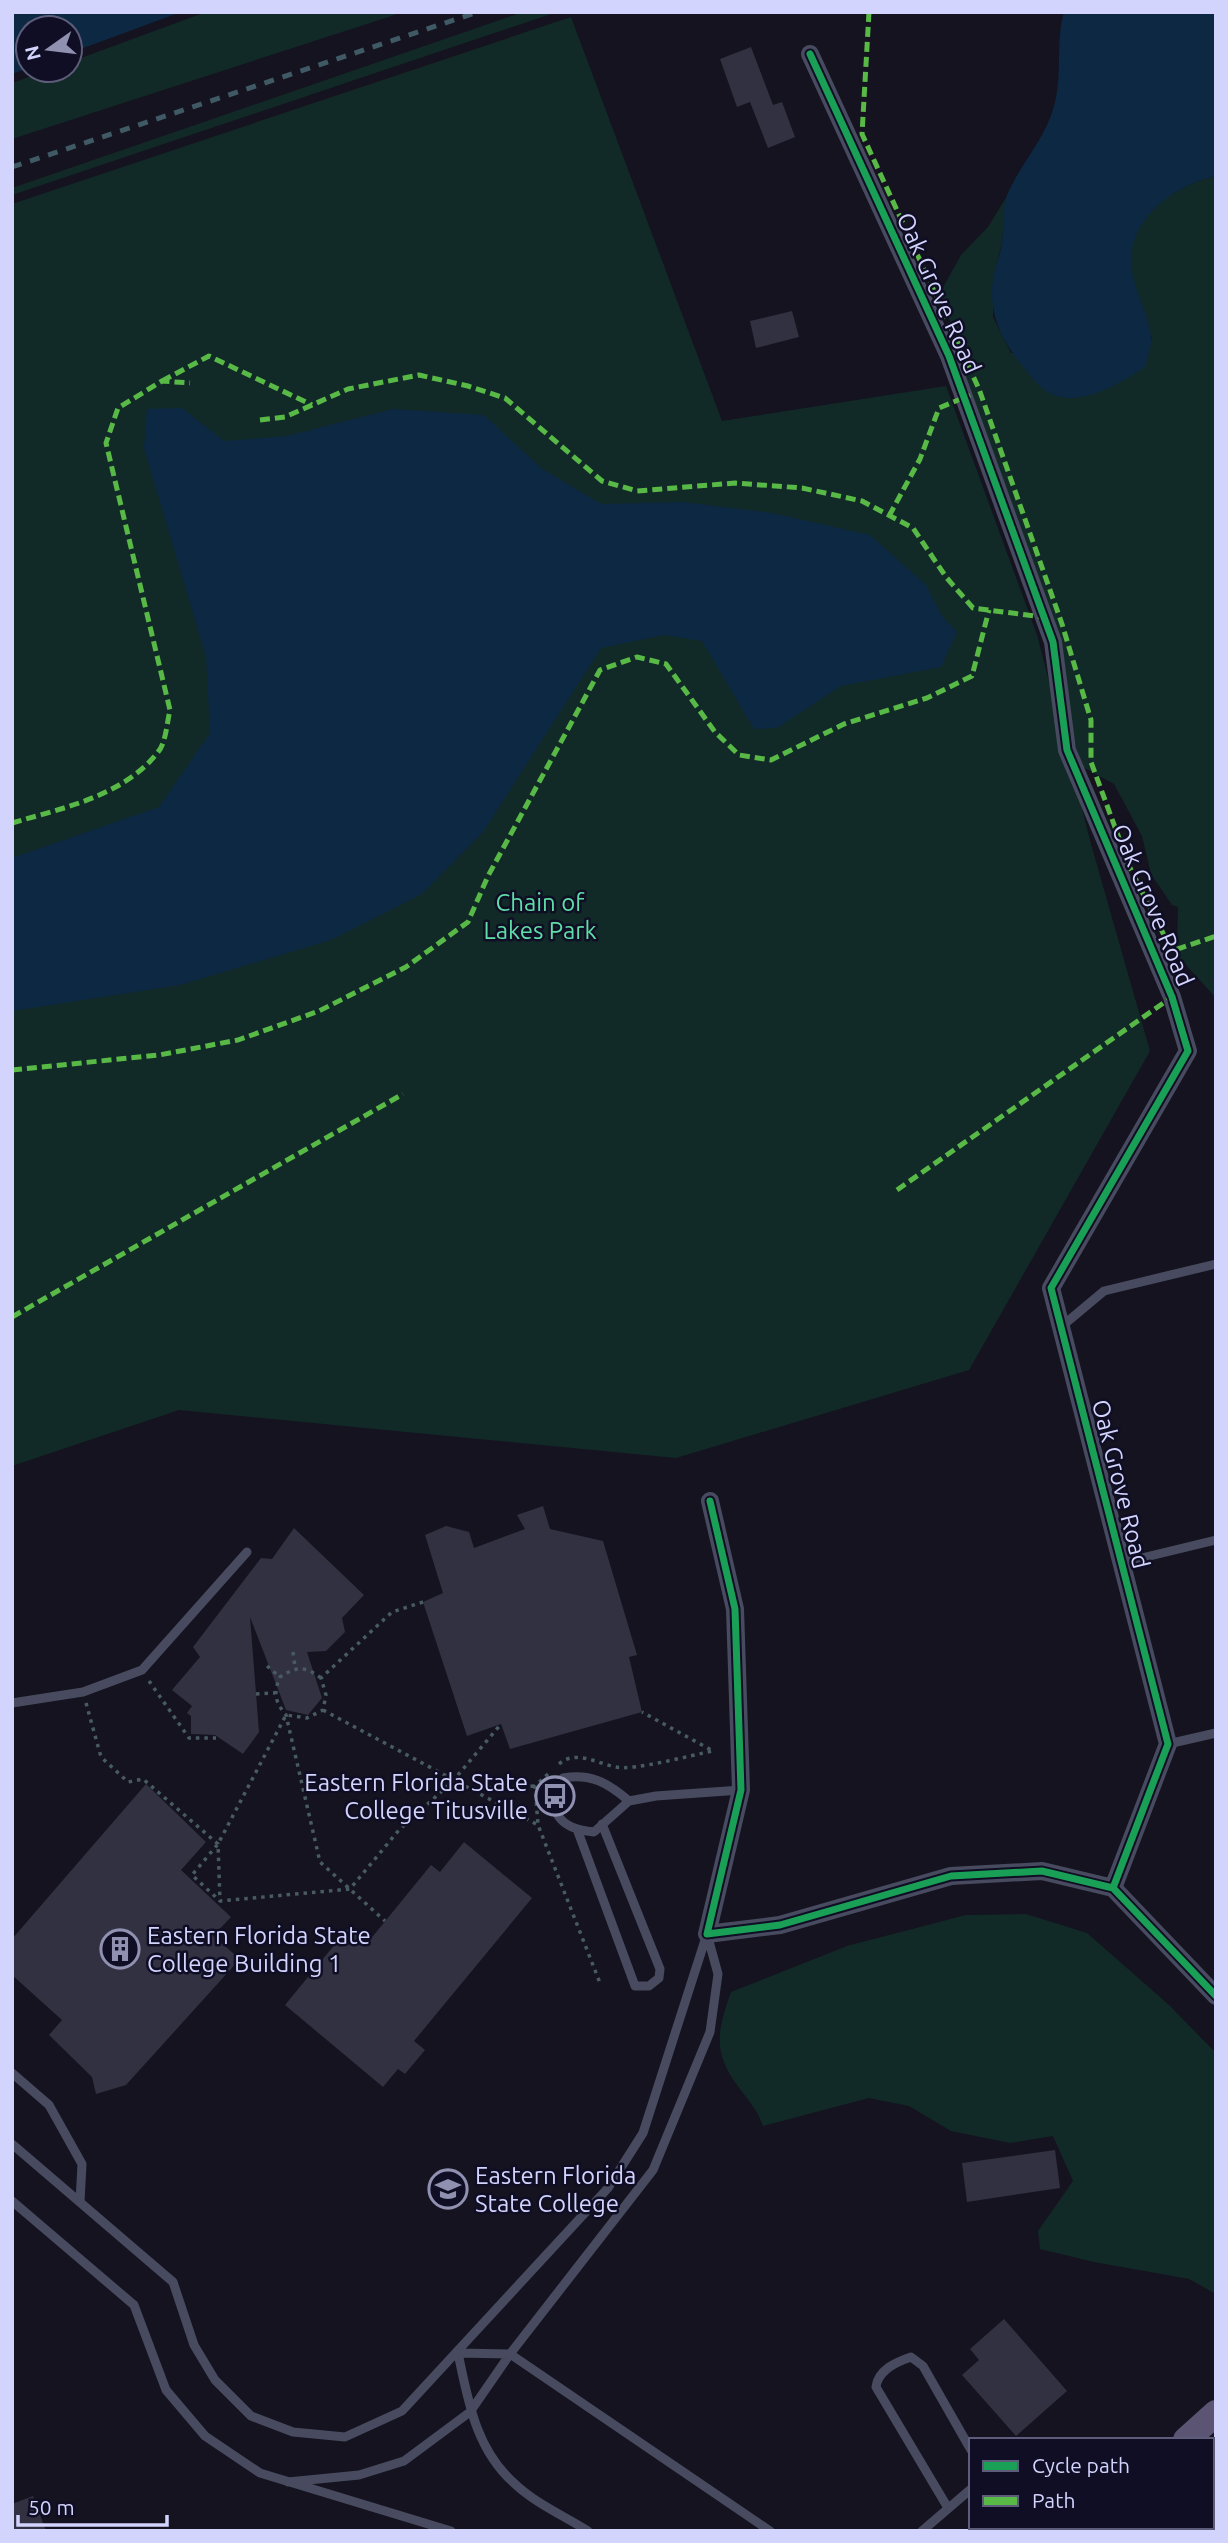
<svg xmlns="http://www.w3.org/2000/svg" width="1228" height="2543" font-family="Ubuntu,sans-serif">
<rect width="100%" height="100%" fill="#14131f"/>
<path fill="#122a27" d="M206,12H404L12,139V83L49,70H70V62Z
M523,12H557L12,195V188Z
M571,17L722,421L946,386L1037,635L1091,844L1150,1051L969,1370L676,1458L179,1410L12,1466V204Z
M1216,176V998L1177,955L1178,907L1172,905L1151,874L1142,836L1114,784L1081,766L1046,632L944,352L959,346L940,293L961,255L988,227L1007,196L1002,242L993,280V317L1011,353L1152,339C1144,316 1130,286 1130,261C1131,215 1177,184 1216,176Z
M1026,1914L1087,1933L1169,2005L1216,2053V2294L1189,2279L1094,2262L1040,2249L1038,2231L1073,2181L1053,2136L1010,2143L951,2131L909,2106L869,2098L763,2126C758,2111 749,2101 740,2089C712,2053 717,2032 731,1992L847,1946L966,1915Z"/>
<path fill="#0d2842" d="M12,12H181L70,53V28H28V68L12,74Z
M1064,12H1216V176C1177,184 1130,217 1131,262C1131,286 1152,320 1151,340C1151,349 1147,359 1145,367C1117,386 1065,417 1036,382C1009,351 987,322 993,279C995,267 1000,255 1002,243C1004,228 1002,209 1007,195C1020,164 1045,140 1054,106C1063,75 1055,43 1064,12Z
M182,408L224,441L287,436L393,409L484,415L541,468L601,504L683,502L772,513L870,535L926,585L941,615L957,632L941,667L841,686L777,728L754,729L702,641L664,635L601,648L483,832L422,894L331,940L180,985L12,1011V858L159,807L210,733L206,657L144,448L147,409Z"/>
<path fill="#323141" d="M751,47L773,105L782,102L795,137L768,148L750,102L737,107L720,59Z
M792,311L799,337L756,348L750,321Z
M543,1506L550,1529L603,1541L637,1655L629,1657L642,1712L510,1749L501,1724L467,1736L423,1602L443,1593L425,1535L446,1526L469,1532L474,1548L525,1529L517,1515Z
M294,1528L364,1595L342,1618L345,1632L326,1651L307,1652L322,1698L308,1715L286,1710L250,1617L259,1732L243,1754L215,1735L191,1734V1716L187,1713L192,1706L172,1690L200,1657L193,1647L261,1558L272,1559Z
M146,1784L206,1842L181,1870L231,1917L213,1936L240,1959L126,2085L96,2094L92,2077L49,2035L62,2020L12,1975V1939Z
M464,1842L532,1898L414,2041L425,2050L405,2074L398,2069L383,2087L285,2005L350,1926L369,1941L431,1865L440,1872Z
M1055,2150L1060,2188L967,2202L962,2163Z
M1004,2319L1067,2391L1016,2436L962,2375L979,2360L970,2349Z
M33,2496L46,2531H12V2504Z"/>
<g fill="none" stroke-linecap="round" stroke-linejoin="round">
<path stroke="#485a63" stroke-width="3.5" stroke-dasharray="3.5 5" stroke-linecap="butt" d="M423,1602L392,1612L321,1678L326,1695L323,1710L307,1718L286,1715L218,1844L192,1875L220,1901L350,1889L399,1830L452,1782L501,1724
M293,1652L295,1667
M267,1666L280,1677
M321,1678C305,1666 297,1666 280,1677C273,1693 275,1702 286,1715L320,1862L385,1921
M149,1681L189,1738H216
M256,1694L275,1693
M86,1703L101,1757L128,1782L143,1779L218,1844L220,1901
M323,1710L538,1825
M559,1764C576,1749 598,1764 616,1767C633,1771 692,1755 713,1751L642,1712
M548,1774L535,1786L538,1825L600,1983
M471,1789L535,1786"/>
<path stroke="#484b60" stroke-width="9" d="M1061,1327L1104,1291L1216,1264
M1121,1563L1216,1540
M12,1703L83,1692L142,1670L247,1552
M1168,1744L1216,1733
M629,1801C608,1783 591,1773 563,1778C544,1810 559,1829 594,1832L629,1801L656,1796L741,1790
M577,1829L635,1986H649L659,1978L660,1969L602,1824
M12,2073L49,2105L82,2164L80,2202
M12,2144L173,2282L194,2345L215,2380L251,2416L293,2432L345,2437L402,2411L608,2188L643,2133L707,1934
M12,2201L134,2305L166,2390L205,2436L260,2473L451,2531
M458,2353L510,2354L770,2531
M458,2353C468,2401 476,2450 515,2484C535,2503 564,2516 588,2531
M288,2482L359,2475L404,2461L470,2412L510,2354L653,2170L710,2032L718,1974L707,1934
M948,2508L876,2387C878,2370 896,2362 911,2357L923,2366L971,2450
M922,2531L971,2489"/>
<path stroke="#484b60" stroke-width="18" d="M810,54L949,356L1053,642L1067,750L1172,997L1188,1051L1051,1288L1168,1744L1113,1888
M710,1501L735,1609L741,1790L707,1934L780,1925L951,1876L1042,1871L1113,1888L1216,1996"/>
<path stroke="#5b5472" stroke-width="26" d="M1186,2440L1216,2413
M1212,2494L1216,2491
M1084,2531L1088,2527
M1172,2531L1176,2527"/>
<path stroke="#3f5965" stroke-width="5" stroke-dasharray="10 9" stroke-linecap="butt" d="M12,167L478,12"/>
<path stroke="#58b947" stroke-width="5" stroke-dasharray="10 5" stroke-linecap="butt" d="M869,12L862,134L979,389L1062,624L1091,720V762L1130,868L1172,951L1216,936
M162,381L209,356L312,405
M260,420L285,417L348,389L419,375L468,386L505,398L602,481L637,491L735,483L802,488L862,501L913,528L946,577L973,608L1042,617
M889,516L920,459L939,408L970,395
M12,823C63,808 124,796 158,752C166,743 167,722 170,710L106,443L118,408L162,381L190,383
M12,1070L159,1055L238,1040L319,1011L406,967L468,922L488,876L600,670L637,657L666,664L715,732L739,755L771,760L844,724L927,698L972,676L989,610
M897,1190L1172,997
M12,1317L403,1094"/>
<g stroke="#0f0e24" stroke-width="11">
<path id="cycleway" d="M810,54L949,356L1053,642L1067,750L1172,997L1188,1051L1051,1288L1168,1744L1113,1888
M710,1501L735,1609L741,1790L707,1934L780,1925L951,1876L1042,1871L1113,1888L1216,1996"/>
</g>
<use href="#cycleway" stroke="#1a9f57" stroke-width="7"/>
</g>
<defs>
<g id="bus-ring" transform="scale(2.0125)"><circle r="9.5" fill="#0f0e24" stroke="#9090b0" stroke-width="1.5"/><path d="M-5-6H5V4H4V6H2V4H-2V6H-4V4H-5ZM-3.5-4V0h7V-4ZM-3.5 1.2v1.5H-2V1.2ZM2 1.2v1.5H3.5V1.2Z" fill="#9090b0"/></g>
<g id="building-ring" transform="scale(2.0125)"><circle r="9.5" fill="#0f0e24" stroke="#9090b0" stroke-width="1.5"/><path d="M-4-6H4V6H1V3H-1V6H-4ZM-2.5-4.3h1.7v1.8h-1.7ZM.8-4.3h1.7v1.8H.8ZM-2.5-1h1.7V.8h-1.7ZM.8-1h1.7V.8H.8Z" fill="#9090b0"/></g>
<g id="school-ring" transform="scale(2.0125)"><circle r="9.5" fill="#0f0e24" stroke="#9090b0" stroke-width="1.5"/><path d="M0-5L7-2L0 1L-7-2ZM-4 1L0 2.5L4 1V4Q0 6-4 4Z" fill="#9090b0"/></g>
</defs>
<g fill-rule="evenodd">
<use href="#bus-ring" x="555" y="1796"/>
<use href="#building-ring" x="120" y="1949"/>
<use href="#school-ring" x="448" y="2189"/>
</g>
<g text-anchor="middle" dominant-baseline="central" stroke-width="5" stroke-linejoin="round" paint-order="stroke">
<g font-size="24" fill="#d2d4fe" stroke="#0f0e24">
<text transform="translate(939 293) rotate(66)">Oak Grove Road</text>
<text transform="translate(1153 905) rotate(67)">Oak Grove Road</text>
<text transform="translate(1121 1484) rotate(76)">Oak Grove Road</text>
</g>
<g font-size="24" fill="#5edea8" stroke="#0f0e24">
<text x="540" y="902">Chain of<tspan x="540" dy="28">Lakes Park</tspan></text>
</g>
<g font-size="24" fill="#d2d4fe" stroke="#0f0e24" text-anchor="start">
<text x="528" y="1782" text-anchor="end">Eastern Florida State<tspan x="528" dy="28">College Titusville</tspan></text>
<text x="147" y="1935">Eastern Florida State<tspan x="147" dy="28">College Building 1</tspan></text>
<text x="475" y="2175">Eastern Florida<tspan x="475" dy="28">State College</tspan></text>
</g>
</g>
<rect width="1228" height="2543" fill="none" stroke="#d2d4fe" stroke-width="28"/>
<rect x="969" y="2438" width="245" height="91" fill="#0f0e24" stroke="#5d5d7b" stroke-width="2"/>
<rect x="983" y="2461" width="35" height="10" fill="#1a9f57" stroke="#5d5d7b" stroke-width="2"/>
<text x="1032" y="2473" font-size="21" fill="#d2d4fe">Cycle path</text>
<rect x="983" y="2496" width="35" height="10" fill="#58b947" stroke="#5d5d7b" stroke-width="2"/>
<text x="1032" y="2508" font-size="21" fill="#d2d4fe">Path</text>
<g transform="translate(49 49) rotate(256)"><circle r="33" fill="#0f0e24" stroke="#5d5d7b" stroke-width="2"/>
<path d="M0-5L12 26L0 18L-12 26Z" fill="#9090b0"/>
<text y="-10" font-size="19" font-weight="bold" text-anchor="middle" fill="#d2d4fe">N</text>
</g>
<path d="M18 2515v10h149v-10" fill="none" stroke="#d2d4fe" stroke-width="3.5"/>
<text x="28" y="2515" font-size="21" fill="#d2d4fe" stroke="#0f0e24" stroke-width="5" paint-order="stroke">50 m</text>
</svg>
